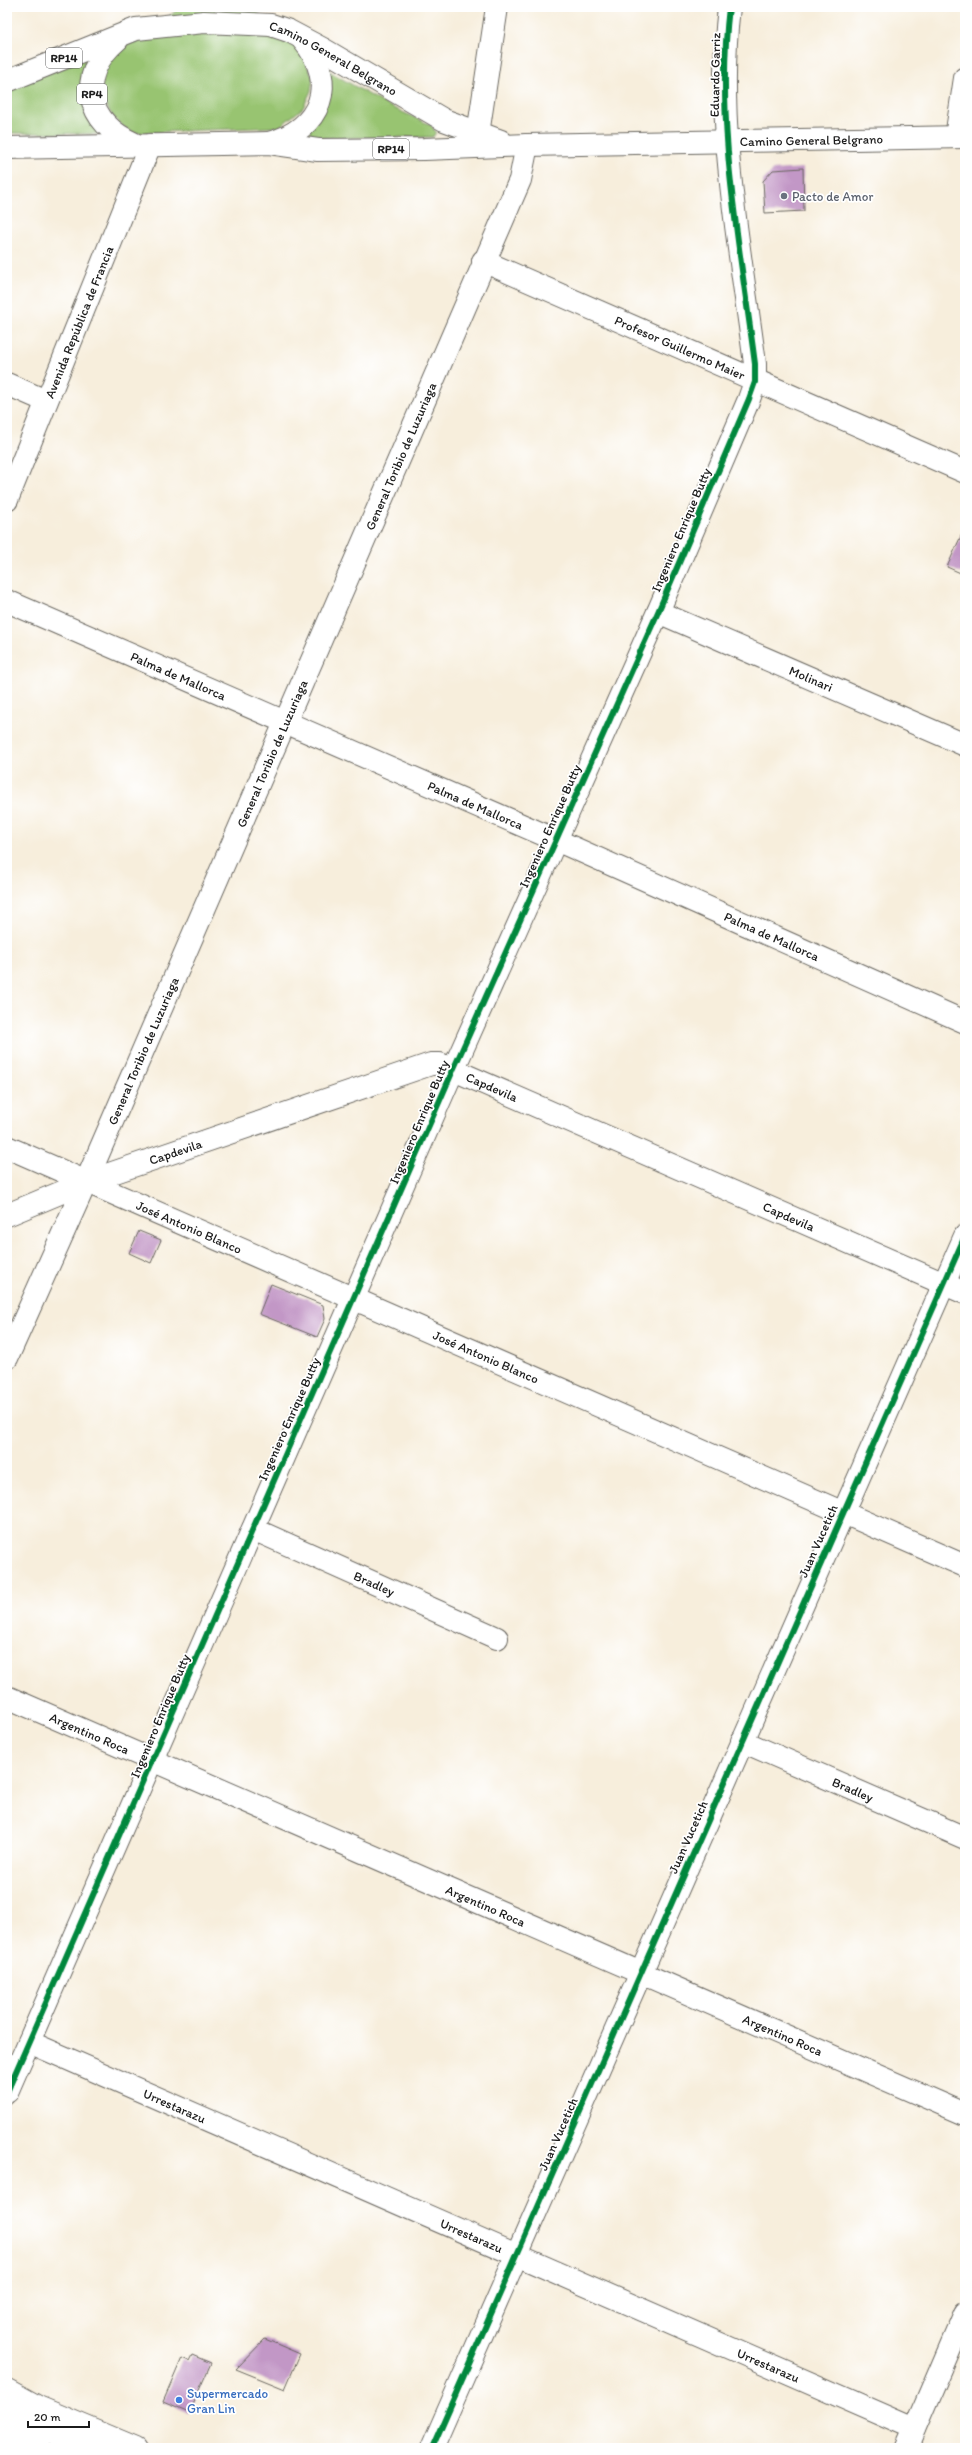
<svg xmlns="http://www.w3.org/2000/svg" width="972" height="2455" font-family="Itim,sans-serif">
<rect width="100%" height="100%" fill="#fff"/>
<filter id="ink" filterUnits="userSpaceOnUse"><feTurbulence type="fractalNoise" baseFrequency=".025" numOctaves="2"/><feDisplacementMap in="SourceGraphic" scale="8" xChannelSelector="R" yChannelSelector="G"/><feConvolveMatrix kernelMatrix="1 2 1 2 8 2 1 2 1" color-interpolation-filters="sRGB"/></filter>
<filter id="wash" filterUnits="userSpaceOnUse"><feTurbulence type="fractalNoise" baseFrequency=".012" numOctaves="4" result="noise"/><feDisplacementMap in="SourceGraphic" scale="16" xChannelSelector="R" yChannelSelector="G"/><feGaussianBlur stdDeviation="0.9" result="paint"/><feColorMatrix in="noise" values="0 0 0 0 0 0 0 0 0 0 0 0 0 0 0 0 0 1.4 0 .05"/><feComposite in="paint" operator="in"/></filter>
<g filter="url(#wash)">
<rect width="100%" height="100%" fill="#f7eedc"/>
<path fill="#98c471" stroke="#5a7046" d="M181,7H254L261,17H168Z
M236,31L279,38L299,48L313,78L311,91L303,108L279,127L135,133C119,127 108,113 102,96C100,90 103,82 104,75C104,71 104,64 107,61C126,28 203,32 236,31Z
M91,56V119L99,134L7,133V90Z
M327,70L387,105L431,125L436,132L433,137L310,138V130Z"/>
<g id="blocks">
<path fill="#c297c6" d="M803,168L804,211L765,213L763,181L773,170Z
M965,527V575L947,567Z
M139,1231L161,1240L151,1263L129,1253Z
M271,1284L323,1305L325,1319L317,1337L259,1314Z
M265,2339L300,2354L285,2389L236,2369Z
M192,2355L211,2363L189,2413L163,2402L182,2358L189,2361Z"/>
</g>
</g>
<g filter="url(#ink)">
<use href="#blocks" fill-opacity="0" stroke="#69665f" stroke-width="1"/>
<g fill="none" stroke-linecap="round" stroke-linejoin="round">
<g stroke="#69665f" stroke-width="24">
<g id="minor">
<path d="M478,134L497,7"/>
<path d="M956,137L965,78"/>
<path id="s1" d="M483,261L965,472"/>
<path d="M7,384L46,401"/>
<path id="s2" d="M7,601L556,840L965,1022"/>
<path id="s3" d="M658,612L965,745"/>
<path id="s4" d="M7,1147L965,1566"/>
<path id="s5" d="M7,1215L86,1182L431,1064H440L965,1293"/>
<path id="s6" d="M7,1358L86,1182L520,180L527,145"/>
<path id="s7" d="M253,1529L497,1638"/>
<path id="s8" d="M7,1697L965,2114"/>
<path id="s9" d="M742,1741L965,1838"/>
<path id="s10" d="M29,2042L915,2429"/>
<path d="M7,2092L454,1068L658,612L749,399L755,382V364C740,246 715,126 729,7"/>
<path d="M7,2412L91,2448"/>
<path d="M7,2433L41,2448"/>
<path d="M432,2448L965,1236"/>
</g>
</g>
<g stroke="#69665f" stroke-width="24">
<g id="major">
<path d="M117,40C75,76 86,123 135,144"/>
<path id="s11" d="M7,81L136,29L204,22L271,25L289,31L323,49L444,120L501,141"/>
<path d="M269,143C321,130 339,82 303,40"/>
<path id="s12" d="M7,148L269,143L318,150L424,149L527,145L965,137"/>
<path id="s13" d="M7,500L150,145"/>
<path d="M7,2390L38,2407L136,2448"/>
<path d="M907,2448L965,2313"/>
</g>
</g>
<use href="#minor" stroke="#fff" stroke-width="22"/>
<use href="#major" stroke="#fff" stroke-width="22"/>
<g stroke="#fff" stroke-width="8">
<path id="cycleway" d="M7,2092L454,1068L658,612L749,399L755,382V364C740,246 715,126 729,7
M432,2448L965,1236"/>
</g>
<use href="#cycleway" stroke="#00873e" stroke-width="6"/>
</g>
</g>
<circle fill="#6b7280" stroke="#fff" stroke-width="1.5" cx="784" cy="196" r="4"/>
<circle fill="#3f7fe0" stroke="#fff" stroke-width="1.5" cx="179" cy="2400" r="4"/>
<g text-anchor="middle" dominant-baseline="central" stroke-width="3.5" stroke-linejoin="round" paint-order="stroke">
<g fill="#fff" stroke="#606060" stroke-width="1">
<rect x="46" y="48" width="36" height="20" rx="3"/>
<rect x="77" y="84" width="30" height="20" rx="3"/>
<rect x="373" y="139" width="36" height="20" rx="3"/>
</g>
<g font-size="12" font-weight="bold" fill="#1c1c1c">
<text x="64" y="58">RP14</text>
<text x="92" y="94">RP4</text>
<text x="391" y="149">RP14</text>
</g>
<g font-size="13" fill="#1c1c1c" stroke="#fff">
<text stroke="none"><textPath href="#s11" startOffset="345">Camino General Belgrano</textPath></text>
<text transform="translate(715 75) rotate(-89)">Eduardo Garriz</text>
<text stroke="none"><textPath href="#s12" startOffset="805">Camino General Belgrano</textPath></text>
<text stroke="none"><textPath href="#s13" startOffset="192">Avenida República de Francia</textPath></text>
<text stroke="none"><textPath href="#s1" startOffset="215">Profesor Guillermo Maier</textPath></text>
<text stroke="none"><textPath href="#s6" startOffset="984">General Toribio de Luzuriaga</textPath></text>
<text transform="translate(681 530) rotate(-67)">Ingeniero Enrique Butty</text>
<text stroke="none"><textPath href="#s2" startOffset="187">Palma de Mallorca</textPath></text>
<text stroke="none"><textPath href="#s3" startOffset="167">Molinari</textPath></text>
<text stroke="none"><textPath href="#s6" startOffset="660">General Toribio de Luzuriaga</textPath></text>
<text stroke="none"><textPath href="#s2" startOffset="511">Palma de Mallorca</textPath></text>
<text transform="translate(550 826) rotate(-66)">Ingeniero Enrique Butty</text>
<text stroke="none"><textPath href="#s2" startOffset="835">Palma de Mallorca</textPath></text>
<text stroke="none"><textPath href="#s6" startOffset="336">General Toribio de Luzuriaga</textPath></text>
<text stroke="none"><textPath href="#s5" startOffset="516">Capdevila</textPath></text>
<text transform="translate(419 1122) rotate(-67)">Ingeniero Enrique Butty</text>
<text stroke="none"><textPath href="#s5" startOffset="180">Capdevila</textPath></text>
<text stroke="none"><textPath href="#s5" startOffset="840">Capdevila</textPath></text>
<text stroke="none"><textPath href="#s4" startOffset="199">José Antonio Blanco</textPath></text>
<text stroke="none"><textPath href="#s4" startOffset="523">José Antonio Blanco</textPath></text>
<text transform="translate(289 1419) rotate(-66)">Ingeniero Enrique Butty</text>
<text transform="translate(818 1541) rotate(-66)">Juan Vucetich</text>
<text stroke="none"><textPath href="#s7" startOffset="133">Bradley</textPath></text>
<text transform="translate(160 1716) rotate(-67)">Ingeniero Enrique Butty</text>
<text stroke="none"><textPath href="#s8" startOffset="90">Argentino Roca</textPath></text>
<text stroke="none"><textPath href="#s9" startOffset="121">Bradley</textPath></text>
<text transform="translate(688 1837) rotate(-66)">Juan Vucetich</text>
<text stroke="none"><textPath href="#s8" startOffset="522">Argentino Roca</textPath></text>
<text stroke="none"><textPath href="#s8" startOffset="846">Argentino Roca</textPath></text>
<text stroke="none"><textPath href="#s10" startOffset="159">Urrestarazu</textPath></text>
<text transform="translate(558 2134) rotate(-66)">Juan Vucetich</text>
<text stroke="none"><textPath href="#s10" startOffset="483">Urrestarazu</textPath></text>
<text stroke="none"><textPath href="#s10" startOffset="807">Urrestarazu</textPath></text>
</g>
<g font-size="13" fill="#5b616d" stroke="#fff" text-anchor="start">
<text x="792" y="196">Pacto de Amor</text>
</g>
<g font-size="13" fill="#366cbe" stroke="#fff" text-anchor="start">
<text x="187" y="2393">Supermercado<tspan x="187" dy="15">Gran Lin</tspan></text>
</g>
</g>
<rect width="972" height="2455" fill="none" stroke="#fff" stroke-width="24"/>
<path d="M28 2421v6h61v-6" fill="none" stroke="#1c1c1c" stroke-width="2"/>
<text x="34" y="2421" font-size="12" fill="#1c1c1c" stroke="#ffffff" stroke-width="3" paint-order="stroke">20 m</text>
</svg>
